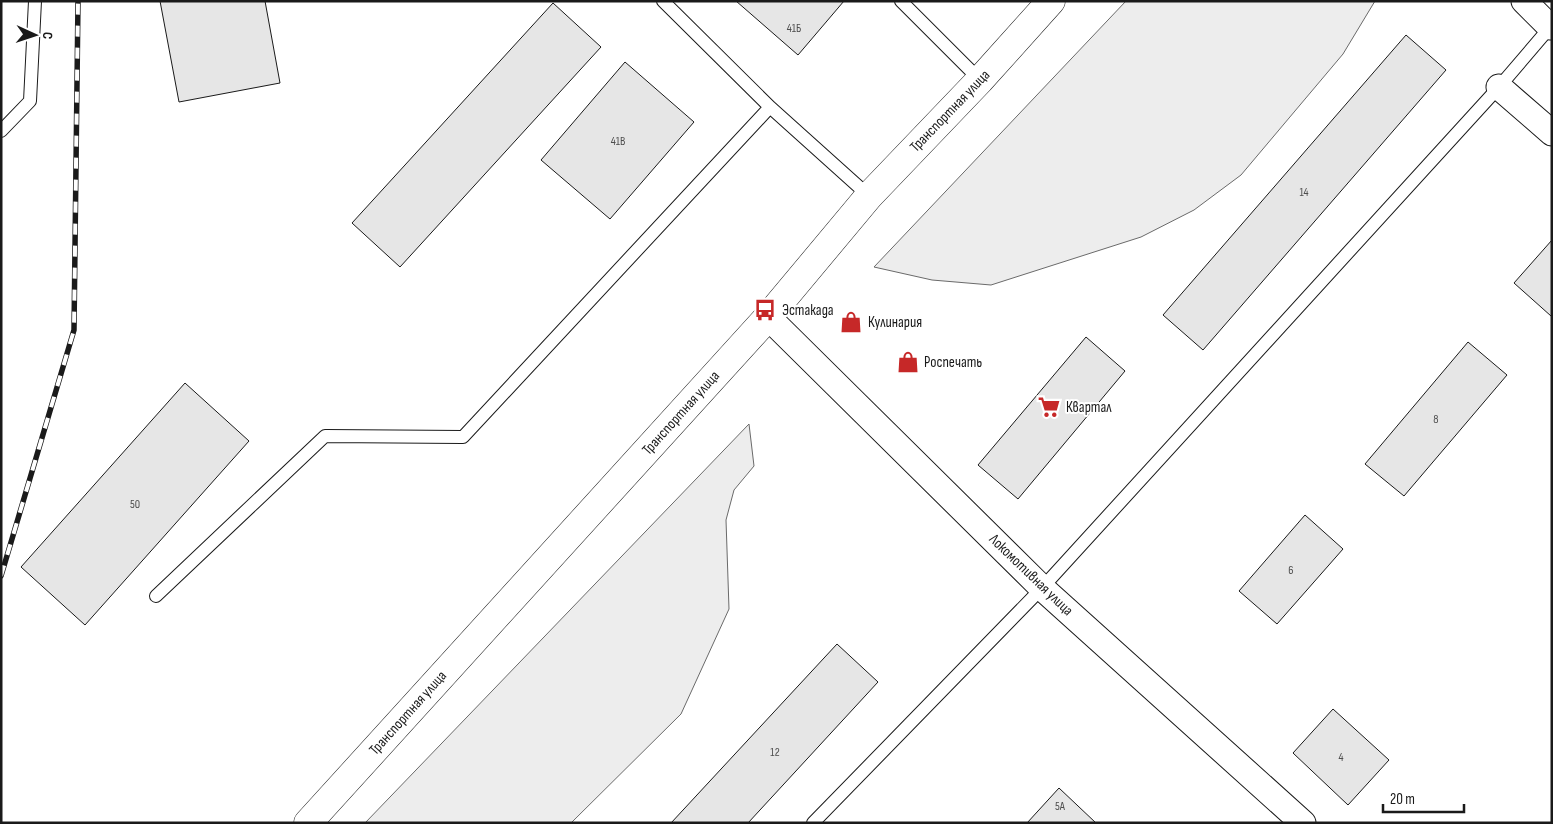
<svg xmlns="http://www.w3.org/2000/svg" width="1553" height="824" font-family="'Sofia Sans Condensed',sans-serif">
<rect width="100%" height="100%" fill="#fff"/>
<path fill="#ededed" stroke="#6a6a6a" d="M1126,1H1375L1343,54L1241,175L1194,210L1141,237L991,285L932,280L874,267Z
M749,424L754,466L734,490L726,520L729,609L681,714L571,823H365Z"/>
<path fill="#e6e6e6" stroke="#1a1a1a" d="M160,1H265L280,83L179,102Z
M736,1H844L798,55Z
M553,3L601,47L400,267L352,223Z
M1406,35L1446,70L1203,350L1163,315Z
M625,62L694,122L610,219L541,160Z
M1552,240V316H1551L1514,283Z
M1086,337L1125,371L1018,499L978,465Z
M1468,342L1507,375L1404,496L1365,464Z
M185,383L249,441L85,625L21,567Z
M1305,515L1343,549L1277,624L1239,591Z
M837,644L878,682L748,823H671Z
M1333,709L1389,760L1348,805L1293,753Z
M1059,788L1096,823H1027Z"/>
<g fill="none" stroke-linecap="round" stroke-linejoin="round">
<g stroke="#1a1a1a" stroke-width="14">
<path id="service" d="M663,1L770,107L869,196
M901,1L980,80
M1,131L30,101L35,1
M156,596L325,436L463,437L770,107
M813,823L1042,588L1499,87L1552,25"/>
</g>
<g stroke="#1a1a1a" stroke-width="27">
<path id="minor" d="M1524,1L1550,27
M1499,87L1552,133
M768,317L1042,588L1303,823"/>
</g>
<g stroke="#1a1a1a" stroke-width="29">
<path id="tertiary" d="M308,823L768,317L869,196L980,80L1051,1"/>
</g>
<use href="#service" stroke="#fff" stroke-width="12"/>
<use href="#minor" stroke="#fff" stroke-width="25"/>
<use href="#tertiary" stroke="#fff" stroke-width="28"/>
<g stroke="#1a1a1a" stroke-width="5.5">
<path id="rail" d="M1,576L74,330L78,1"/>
</g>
<use href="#rail" stroke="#fff" stroke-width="4" stroke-dasharray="11" stroke-linecap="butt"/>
</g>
<defs>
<g id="bus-bare" transform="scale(1.725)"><path d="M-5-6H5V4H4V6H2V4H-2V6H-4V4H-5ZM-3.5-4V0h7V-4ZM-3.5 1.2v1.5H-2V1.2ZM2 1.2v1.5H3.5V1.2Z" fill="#c62828" stroke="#fff" stroke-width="2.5" paint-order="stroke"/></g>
<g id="shop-bare" transform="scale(1.725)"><path d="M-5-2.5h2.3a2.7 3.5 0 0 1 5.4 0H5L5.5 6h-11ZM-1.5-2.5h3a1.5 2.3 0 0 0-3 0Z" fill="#c62828" stroke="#fff" stroke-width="2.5" paint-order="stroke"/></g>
<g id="supermarket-bare" transform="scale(1.725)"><path d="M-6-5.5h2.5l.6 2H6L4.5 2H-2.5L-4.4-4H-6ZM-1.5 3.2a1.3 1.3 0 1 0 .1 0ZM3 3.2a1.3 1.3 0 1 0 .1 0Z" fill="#c62828" stroke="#fff" stroke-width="2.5" paint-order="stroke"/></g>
</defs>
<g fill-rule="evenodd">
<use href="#bus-bare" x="765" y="310"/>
<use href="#shop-bare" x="851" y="322"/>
<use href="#shop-bare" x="908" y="362"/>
<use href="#supermarket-bare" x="1049" y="407"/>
</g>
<g text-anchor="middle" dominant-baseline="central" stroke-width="4" stroke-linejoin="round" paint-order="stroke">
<g font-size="12" fill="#4d4d4d">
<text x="794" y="28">41Б</text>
<text x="618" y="141">41В</text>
<text x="1304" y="192">14</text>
<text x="1436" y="419">8</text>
<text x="135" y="504">50</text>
<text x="1291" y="570">6</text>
<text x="775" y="752">12</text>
<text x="1341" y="757">4</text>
<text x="1060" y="806">5А</text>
</g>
<g font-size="15" fill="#1a1a1a" stroke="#fff">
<text transform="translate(950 111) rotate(-46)">Транспортная улица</text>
<text transform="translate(681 413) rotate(-48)">Транспортная улица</text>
<text transform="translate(1031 575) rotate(44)">Локомотивная улица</text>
<text transform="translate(408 713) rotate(-48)">Транспортная улица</text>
</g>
<g font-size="15" fill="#1a1a1a" stroke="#fff" text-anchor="start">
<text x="782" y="310">Эстакада</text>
<text x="868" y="322">Кулинария</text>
<text x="924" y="362">Роспечать</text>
<text x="1066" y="407">Квартал</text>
</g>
</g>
<rect width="1553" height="824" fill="none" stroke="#1a1a1a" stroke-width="5"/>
<g transform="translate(35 35) rotate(93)" stroke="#ffffff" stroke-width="4" paint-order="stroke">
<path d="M0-4L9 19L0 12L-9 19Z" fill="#1a1a1a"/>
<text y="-8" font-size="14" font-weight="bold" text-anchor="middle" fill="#1a1a1a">С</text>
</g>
<path d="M1383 804v8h81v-8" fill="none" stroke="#1a1a1a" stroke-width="2.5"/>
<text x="1390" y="804" font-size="15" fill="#1a1a1a" stroke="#ffffff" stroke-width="4" paint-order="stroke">20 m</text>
</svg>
